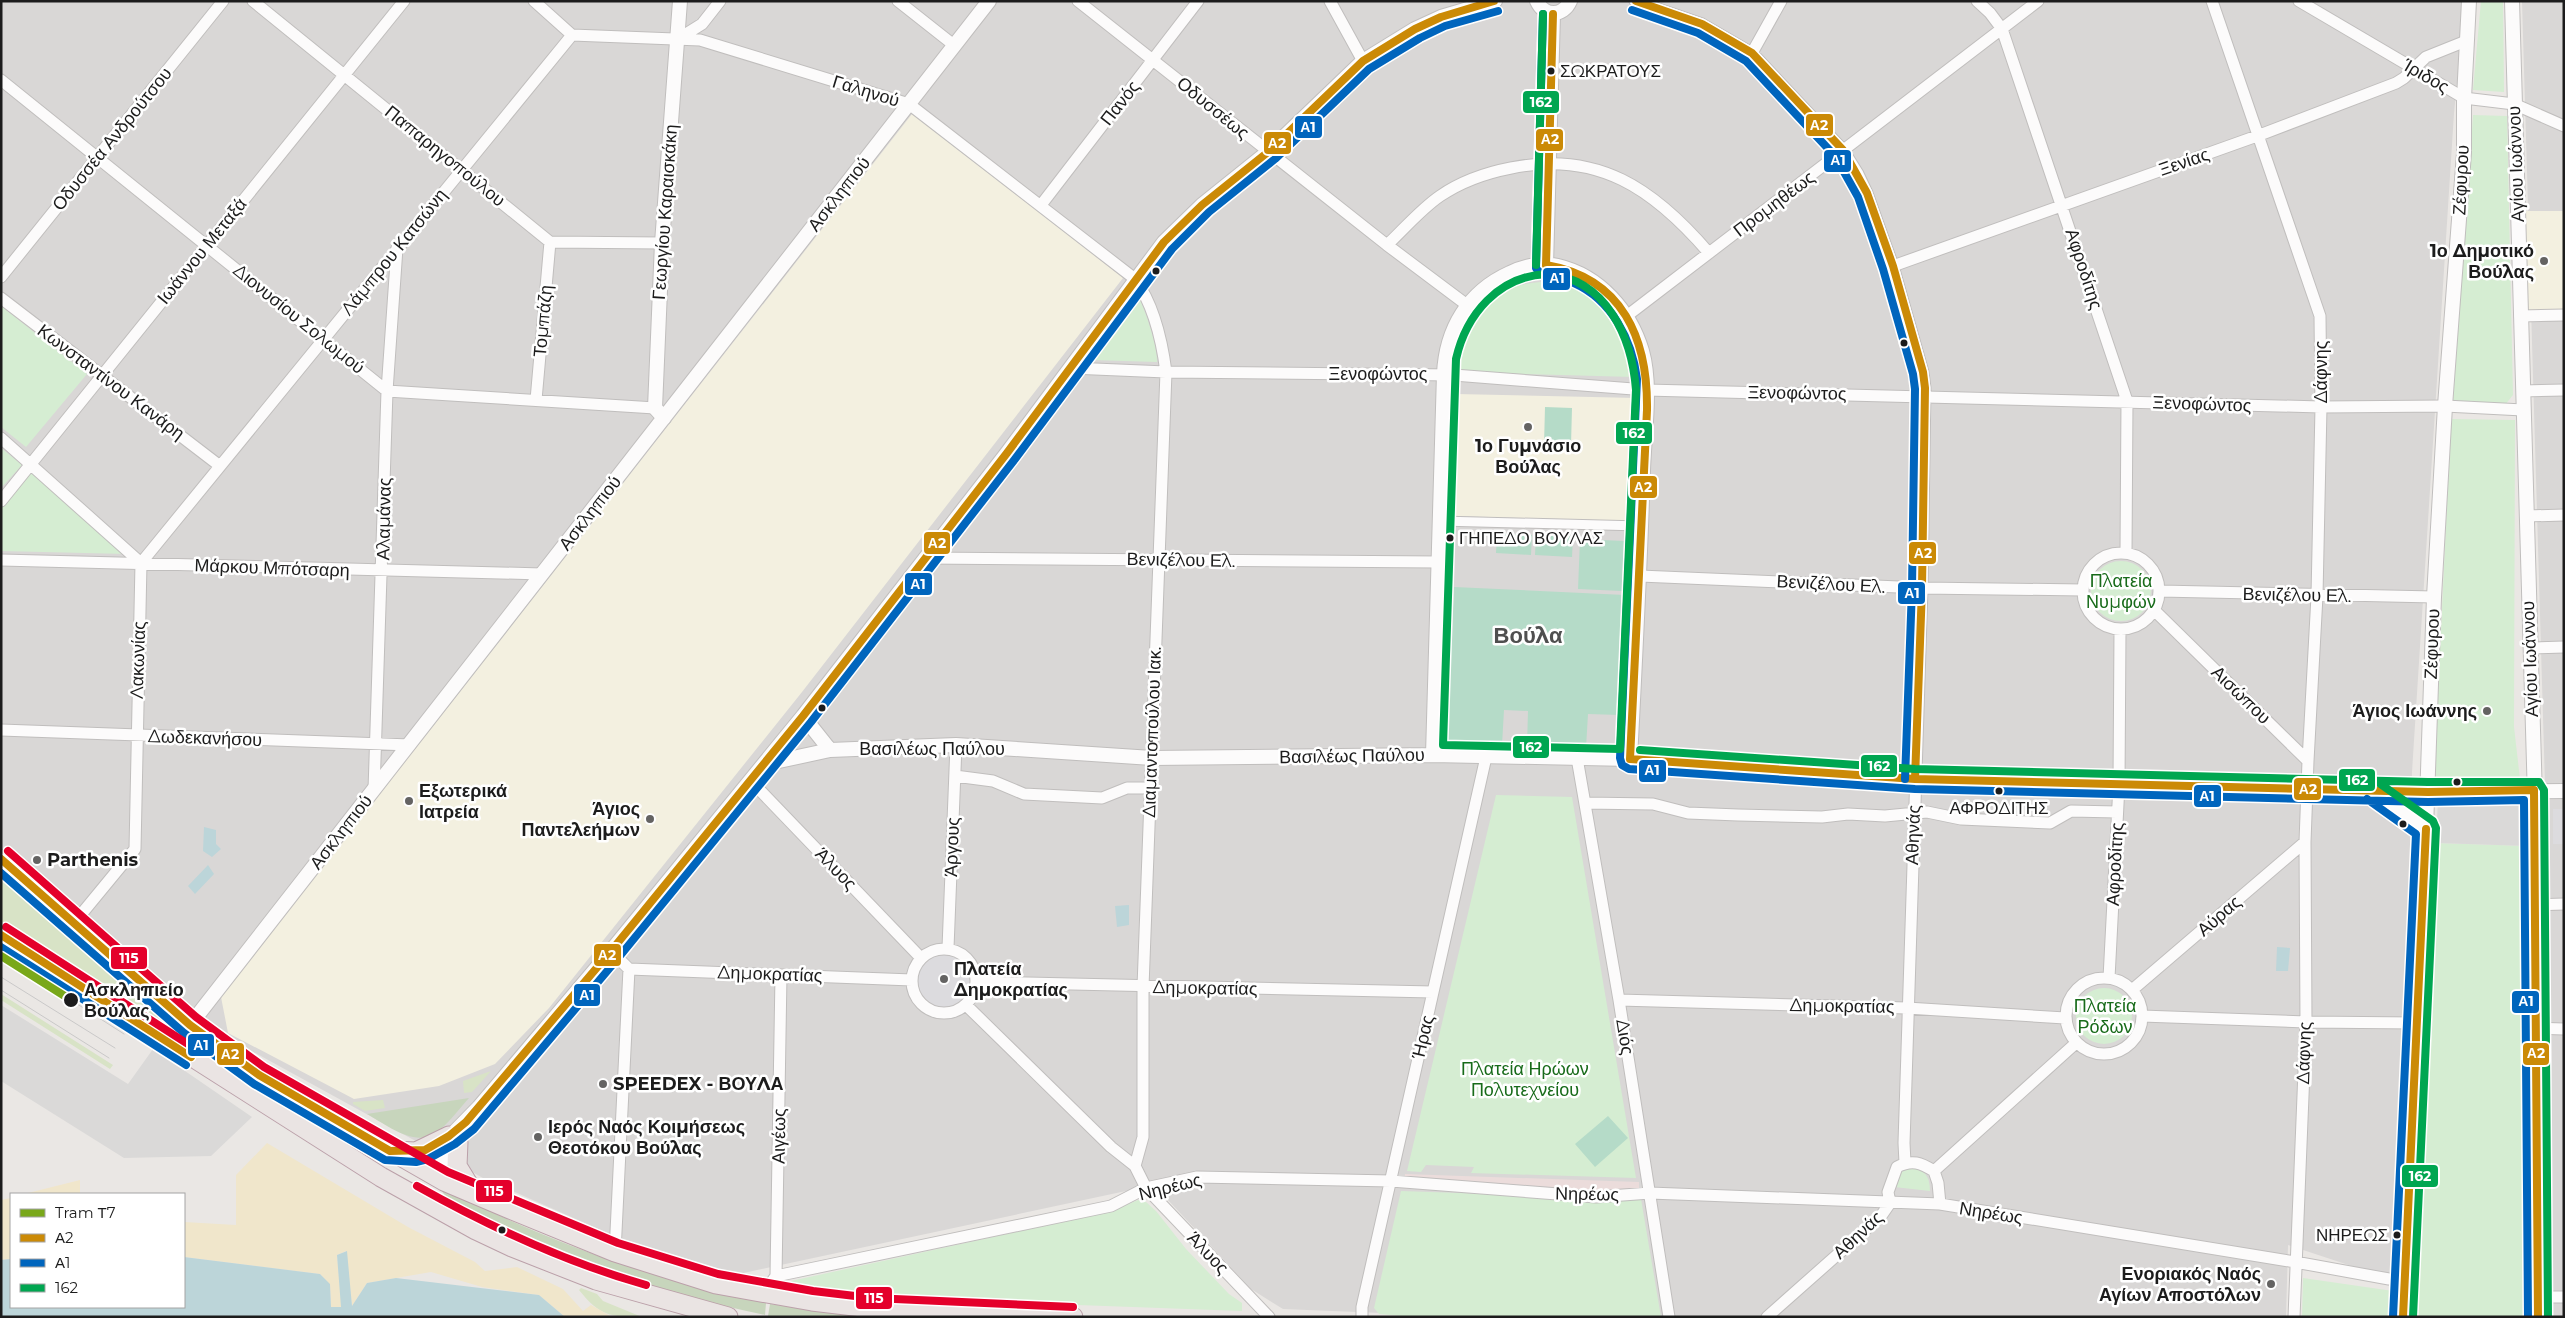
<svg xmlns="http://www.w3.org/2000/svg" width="2565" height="1318" font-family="Montserrat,sans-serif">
<rect width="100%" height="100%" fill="#eae7e4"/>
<path fill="#d9d7d6" d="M1,1H2465L2454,113L2412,772L2400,1282L2288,1245L2286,1317H1481L1283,1309L1251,1289L1154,1185L734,1275L655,1254L483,1178L226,1037L1,847Z
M2522,1H2564V1317H2545V785Z"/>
<path fill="#ebdcdb" d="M1405,1174L1639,1182V1196L1596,1197L1404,1188Z"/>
<path fill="#f3f0e0" d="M912,114L1123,278L802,692L549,1008L495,1064L439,1086L354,1099L228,1033L221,997Z
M2524,211H2564V310L2526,311Z
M1456,394L1637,398L1632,521L1452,516Z"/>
<path fill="#d8e3c6" d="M1,873L147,998L172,1022L220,1060L392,1161L391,1163L218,1063L1,923Z
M1,994L113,1065L110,1069L1,1000Z
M491,1071L472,1092L464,1093L463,1081Z
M383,1100L385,1108L365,1111L353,1104V1102Z
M581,1288L597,1294L603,1301L642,1317C610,1317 600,1316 579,1290Z"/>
<path fill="#c7d5bc" d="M469,1098C459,1109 449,1123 437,1132C416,1149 385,1124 367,1114Z
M438,1185C543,1241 651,1278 766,1303L765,1315C683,1298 605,1274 527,1241C498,1229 454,1215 438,1185Z
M770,1304L863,1317H775L768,1316Z"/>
<path fill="#f0e6cb" d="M267,1143L408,1227L475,1262L485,1271L517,1267L563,1289L583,1311L591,1305L612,1317H565L539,1295L482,1287L431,1272L367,1283L352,1306L346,1251L337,1255L342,1307H331L330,1285L320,1274L184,1257V1222L236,1225V1175Z
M80,1180V1194H24Z
M11,1198V1259L1,1260V1200Z"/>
<path fill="#d5edd2" d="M2481,1H2503L2504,92L2473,90Z
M2473,115L2507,116L2513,395L2505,405L2453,401Z
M1540,282C1547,282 1556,282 1563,283C1602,291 1641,336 1634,377L1457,372C1457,336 1481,297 1517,286C1524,284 1532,283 1540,282Z
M1134,290C1143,300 1158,348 1157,362L1092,360L1088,354Z
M1,306L87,374L26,447L1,427Z
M2451,419L2515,420L2514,727L2520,779L2434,777Z
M1,448L22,465L1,488Z
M30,471L127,554L1,551V508Z
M2091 591a30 30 0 1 1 60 0a30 30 0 1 1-60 0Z
M1496,795L1572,797L1636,1178L1471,1173L1474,1167L1426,1165L1421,1172L1407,1171Z
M2436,843L2527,846L2529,1317H2418L2413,1313Z
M2076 1016a28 28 0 1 1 56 0a28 28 0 1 1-56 0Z
M1907,1166C1923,1169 1930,1174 1930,1191L1894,1187L1900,1171Z
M1401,1191L1641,1199L1661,1317H1413L1379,1314L1374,1308Z
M1138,1200L1146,1202L1156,1211L1186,1249L1229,1294L1242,1303V1311L881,1298L792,1287L791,1281L1112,1211Z
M2303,1278L2393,1291L2392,1317H2302Z"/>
<path fill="#b5dbc8" d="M1545,407L1572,408L1571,445H1544Z
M1497,533L1532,535L1531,555L1496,553Z
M1536,534L1573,536L1572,557L1535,555Z
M1580,539L1624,541L1622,591L1578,589Z
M1454,587L1625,595L1619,715L1588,714L1586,748L1527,746L1528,711L1504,710L1502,745L1447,743Z
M1608,1116L1628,1138L1595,1167L1575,1144Z"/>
<path fill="#dad9d8" d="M2438,799L2528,802L2527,846L2436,843Z
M1,1005L128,1084L153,1049L252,1117L211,1156L124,1158L1,1081Z"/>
<path fill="#dcdbde" d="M2553,809H2564V844H2553Z
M917 981a27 27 0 1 1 54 0a27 27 0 1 1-54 0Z"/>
<path fill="#bcd5d9" d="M204,827L216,830V844L221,849L212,857L203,851Z
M208,865L214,874L195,894L188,886Z
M1129,905V925L1117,927L1115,906Z
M2277,947L2290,948L2288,971H2276Z
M347,1251L352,1306L367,1283L396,1278L539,1295L565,1317H1V1260L11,1259V1307H184V1257L320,1274L330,1284L331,1307H341L337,1255Z"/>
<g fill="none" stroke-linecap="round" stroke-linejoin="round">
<g stroke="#c0bebd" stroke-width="11">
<path id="pedestrian" d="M1440,521L1641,526"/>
</g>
<g stroke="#c0bebd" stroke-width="13">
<path id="minor" d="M253,1L550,242L662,243
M534,1L572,35
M898,1L955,46
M1078,1L1387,245L1467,305
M1330,1L1363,61
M1635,1L1702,24L1752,53L1843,150L1858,174L1867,193L1893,266L1923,372L1925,388L1922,588L1904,1143L1905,1163
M1977,1L1990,13L2002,29L2127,401L2126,553
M2212,1L2320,316L2321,407L2317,596L2308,761
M2299,1L2464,98L2514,104L2564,126
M572,35L700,40L909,104L1135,279C1154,305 1162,341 1166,372L1143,987V1137L1135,1166L1146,1188L1269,1317
M678,39L702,24L720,1
M1752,53L1781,1
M1,80L387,391L655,408
M1041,205L1198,1
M1387,245C1404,229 1421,209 1440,196C1462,181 1485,173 1511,168C1598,150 1654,189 1709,253
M1893,266L2257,136L2396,83L2404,78L2426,57L2466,41
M1,277L223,1
M1,298L220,466
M1628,315L2038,1
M2520,316L2564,315
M1071,368L1166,372L1454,375L1646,390L2321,407L2445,406L2523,410
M2523,391L2564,390
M536,400L550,242
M1,438L141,563L135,849L74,923
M1,501L404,1
M2526,516L2564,515
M2083 591a38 38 0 1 1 76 0a38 38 0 1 1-76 0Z
M924,558L1438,562
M1,560L542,574
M141,563L572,35
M1640,576L1922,588L2083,590
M2160,591L2434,597
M2154,610L2308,761L2305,842L2306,1022L2294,1317
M2530,648L2564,647
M1,730L410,745
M1577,758L1619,1000L1669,1317
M955,776L993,781L1024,794L1102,798L1127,788H1151
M751,781L921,958
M374,790L387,391L397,248
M1585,803L1653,804L1688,813L1738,815L1822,817L1848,814L1885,816L1927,812L1961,819L2050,823L2071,811L2117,812
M2535,905L2564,904
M948,948L956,745
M912 981a32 32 0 1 1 64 0a32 32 0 1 1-64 0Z
M611,951L629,969L615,1252
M629,969L912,980
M2066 1016a38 38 0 1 1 76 0a38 38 0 1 1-76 0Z
M2109,978L2119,785L2120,630
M977,982L1433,992
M2132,990L2305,842
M1619,1000L1907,1008L2065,1018
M966,1005L1111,1147L1135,1166
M2142,1016L2306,1022L2417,1023
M2536,1028L2564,1029
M1934,1171L2076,1043
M776,1276L1111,1206L1146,1188L1197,1177L1391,1181L1596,1197L1650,1193L1940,1204L2295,1262L2389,1279L2405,1280
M764,1293L776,1276L781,975
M2538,1297H2564
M1362,1317V1307L1486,757
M1767,1317L1881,1216L1890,1203L1888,1192L1897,1167C1912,1159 1921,1163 1934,1171L1938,1183L1940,1204"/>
</g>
<g stroke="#c0bebd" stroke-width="16">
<path id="tertiary" d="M1537,1C1544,17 1563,17 1570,1
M2512,1L2535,799L2538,1317
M1546,265L1553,14
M664,418L655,408L662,243L680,1
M803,716L830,750
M1433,755L1444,374C1446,329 1468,292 1510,273C1524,266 1543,262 1558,266C1600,276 1630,311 1642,351C1652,386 1644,434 1643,471C1640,567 1635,663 1630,759
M765,764L830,750L956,745L1152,758L1433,755L1630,759L1915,779L2428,792L2564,791
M2373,791L2426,829
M190,1025L989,1
M466,1122C458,1141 447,1162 428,1172V1163L434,1153L479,1107L611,951L803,716L1007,453L1164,242L1202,205L1268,152L1363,61L1415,29L1441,17L1495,1
M2403,1317L2426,829L2434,597L2445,406L2464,153V98L2469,1"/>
</g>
<g stroke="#bba0a9" stroke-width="21">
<path id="trunk" d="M1,859L190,1025L259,1075L444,1181L510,1209L615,1252L716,1284L812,1301L871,1308L1073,1317
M1,935L381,1177L476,1230L512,1247L596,1280L728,1317
M458,1142L457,1166L473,1192
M394,1151L416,1152L449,1136"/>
</g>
<use href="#pedestrian" stroke="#fcfbfb" stroke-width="9"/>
<use href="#minor" stroke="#fcfbfb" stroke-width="11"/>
<use href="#tertiary" stroke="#fcfbfb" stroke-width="14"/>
<use href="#trunk" stroke="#eae4e3" stroke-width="19"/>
<path stroke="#c9c8c8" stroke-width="1" d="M1,977L115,1048
M1,990L109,1058
M71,1000L124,1034"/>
<g stroke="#fff" stroke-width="11">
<path id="bus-1" d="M1636,1L1702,24L1752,53L1843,150L1867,193L1893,266L1923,372L1925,388L1922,588L1915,779
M1546,265C1623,278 1648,339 1647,410L1630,759
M1546,265L1553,14
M1630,759L1915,779L2428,792L2534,790
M2534,790L2538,1317
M1,859L190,1025L259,1075L390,1151L425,1150L449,1136L466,1122L611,951L803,716L1007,453L1164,242L1202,205L1268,152L1363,61L1415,29L1441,17L1494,1
M1,935L191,1057
M2403,1317L2426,829"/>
</g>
<g stroke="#fff" stroke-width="11">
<path id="bus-2" d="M1632,10L1698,33L1746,61L1835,156L1858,197L1883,269L1913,374L1915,389L1912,588L1905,779
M1543,14L1536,268C1542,279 1563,278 1574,283C1612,300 1632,340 1637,379L1620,758L1622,765L1629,769L1915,789L2428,802L2524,800L2528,1317
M2367,799L2416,834L2393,1317
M1,873L184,1033L254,1084L385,1160L416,1162L428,1159L455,1144L474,1129L619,957L811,722L1015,459L1172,249L1209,212L1275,159L1369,69L1420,38L1445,26L1498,11
M1,947L186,1065"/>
</g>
<g stroke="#fff" stroke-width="11">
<path id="bus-3" d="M1536,265L1543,14
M1547,274C1607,279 1632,338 1636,390L1620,749L1443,745L1456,359C1466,315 1498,276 1547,274Z
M1640,750L1915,769L2428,782H2539L2544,790L2548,1317
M2379,783L2433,821L2436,828L2413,1317"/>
</g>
<g stroke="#fff" stroke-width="11">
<path id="bus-4" d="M8,851L196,1017L264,1067L448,1172L618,1243L718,1274L813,1291L872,1298L1073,1307
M6,927L194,1048
M417,1186C490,1227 565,1262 646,1285"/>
</g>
<use href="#bus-1" stroke="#cb8a06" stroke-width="8"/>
<use href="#bus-2" stroke="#0065bd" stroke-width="8"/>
<use href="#bus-3" stroke="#00a651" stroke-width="8"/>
<use href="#bus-4" stroke="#e4002b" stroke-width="8"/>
<g stroke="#fff" stroke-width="11">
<path id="tram-1" d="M1,956L71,1000"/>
</g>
<use href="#tram-1" stroke="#79a81a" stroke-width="8"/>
</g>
<g fill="#1c1c1c" stroke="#fff" stroke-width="2">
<circle cx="1551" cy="71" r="4.5"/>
<circle cx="1156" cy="271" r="4.5"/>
<circle cx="1904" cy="343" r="4.5"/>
<circle cx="1450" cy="538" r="4.5"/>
<circle cx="822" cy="708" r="4.5"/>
<circle cx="2457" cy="782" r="4.5"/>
<circle cx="1999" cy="791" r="4.5"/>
<circle cx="2403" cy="824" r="4.5"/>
<circle cx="71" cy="1000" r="8"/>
<circle cx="502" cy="1230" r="4.5"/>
<circle cx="2397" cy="1235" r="4.5"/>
</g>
<g fill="#646362" stroke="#fff" stroke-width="2">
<circle cx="2544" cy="261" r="5"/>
<circle cx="1528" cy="427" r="5"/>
<circle cx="2487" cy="711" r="5"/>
<circle cx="409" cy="801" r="5"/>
<circle cx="650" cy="819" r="5"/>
<circle cx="37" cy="860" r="5"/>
<circle cx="944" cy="979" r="5"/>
<circle cx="603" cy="1084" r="5"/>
<circle cx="538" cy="1137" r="5"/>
<circle cx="2271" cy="1284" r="5"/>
</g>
<g text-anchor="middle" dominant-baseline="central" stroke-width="5" stroke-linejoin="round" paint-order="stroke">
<g font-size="17" fill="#1c1c1c" stroke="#fff" text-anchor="start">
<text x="1560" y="71">ΣΩΚΡΑΤΟΥΣ</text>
<text x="1459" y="538">ΓΗΠΕΔΟ ΒΟΥΛΑΣ</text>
<text x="1999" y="808" text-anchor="middle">ΑΦΡΟΔΙΤΗΣ</text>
<text x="2388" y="1235" text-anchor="end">ΝΗΡΕΩΣ</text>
</g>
<g font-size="18" fill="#1c1c1c" stroke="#fff">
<text transform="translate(2426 76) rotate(30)">Ίριδος</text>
<text transform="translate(866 91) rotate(17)">Γαληνού</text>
<text transform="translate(1120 103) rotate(-52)">Πανός</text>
<text transform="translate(1213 108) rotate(39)">Οδυσσέως</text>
<text transform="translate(112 139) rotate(-51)">Οδυσσέα Ανδρούτσου</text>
<text transform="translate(445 156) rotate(39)">Παπαρηγοπούλου</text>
<text transform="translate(2184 162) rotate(-19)">Ξενίας</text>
<text transform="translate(2516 164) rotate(-92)">Αγίου Ιωάννου</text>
<text transform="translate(2461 180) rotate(-87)">Ζέφυρου</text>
<text transform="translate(839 194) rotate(-52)">Ασκληπιού</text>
<text transform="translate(1774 204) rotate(-37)">Προμηθέως</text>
<text transform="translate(665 212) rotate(-86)">Γεωργίου Καραισκάκη</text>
<text transform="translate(202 251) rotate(-51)">Ιωάννου Μεταξά</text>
<text transform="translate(394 252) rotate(-51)">Λάμπρου Κατσώνη</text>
<text transform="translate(2084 269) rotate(72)">Αφροδίτης</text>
<text transform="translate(299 319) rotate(39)">Διονυσίου Σολωμού</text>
<text transform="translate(543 321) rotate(-85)">Τομπάζη</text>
<text transform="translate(2321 372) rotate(-90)">Δάφνης</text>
<text x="1378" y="374">Ξενοφώντος</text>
<text transform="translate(111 382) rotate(37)">Κωνσταντίνου Κανάρη</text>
<text transform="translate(1797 393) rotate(1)">Ξενοφώντος</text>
<text transform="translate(2202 404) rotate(2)">Ξενοφώντος</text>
<text transform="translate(590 513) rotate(-52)">Ασκληπιού</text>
<text transform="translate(384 519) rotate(-89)">Αλαμάνας</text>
<text transform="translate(1181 560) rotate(1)">Βενιζέλου Ελ.</text>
<text transform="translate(272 568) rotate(2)">Μάρκου Μπότσαρη</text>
<text transform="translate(1831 584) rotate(3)">Βενιζέλου Ελ.</text>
<text transform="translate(2297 595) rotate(1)">Βενιζέλου Ελ.</text>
<text transform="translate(2432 644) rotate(-88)">Ζέφυρου</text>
<text transform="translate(2530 659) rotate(-92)">Αγίου Ιωάννου</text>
<text transform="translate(138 660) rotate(-88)">Λακωνίας</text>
<text transform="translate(2241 695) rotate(44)">Αισώπου</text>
<text transform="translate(1152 732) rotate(-88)">Διαμαντοπούλου Ιακ.</text>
<text transform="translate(205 738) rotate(2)">Δωδεκανήσου</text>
<text x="932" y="749">Βασιλέως Παύλου</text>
<text transform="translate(1352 756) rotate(-1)">Βασιλέως Παύλου</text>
<text transform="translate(341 832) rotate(-52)">Ασκληπιού</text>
<text transform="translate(1913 835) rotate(-88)">Αθηνάς</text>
<text transform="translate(952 847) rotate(-88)">Άργους</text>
<text transform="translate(2115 864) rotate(-87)">Αφροδίτης</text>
<text transform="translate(836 869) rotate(46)">Άλυος</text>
<text transform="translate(2219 916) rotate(-41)">Αύρας</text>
<text transform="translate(770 974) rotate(2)">Δημοκρατίας</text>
<text transform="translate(1205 988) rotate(1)">Δημοκρατίας</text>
<text transform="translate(1842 1006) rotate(1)">Δημοκρατίας</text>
<text transform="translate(1423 1037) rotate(-77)">Ήρας</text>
<text transform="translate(1625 1037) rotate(81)">Διός</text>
<text transform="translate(2304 1053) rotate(-88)">Δάφνης</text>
<text transform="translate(779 1136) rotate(-89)">Αιγέως</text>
<text transform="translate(1170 1187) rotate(-14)">Νηρέως</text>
<text transform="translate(1587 1194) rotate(1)">Νηρέως</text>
<text transform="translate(1991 1213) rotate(9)">Νηρέως</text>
<text transform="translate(1858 1235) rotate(-43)">Αθηνάς</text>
<text transform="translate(1208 1253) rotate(46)">Άλυος</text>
</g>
<g font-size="18" font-weight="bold" fill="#1c1c1c" stroke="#fff" text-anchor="start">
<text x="2534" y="251" text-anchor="end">1ο Δημοτικό<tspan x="2534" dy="21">Βούλας</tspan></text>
<text x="1528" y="446" text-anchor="middle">1ο Γυμνάσιο<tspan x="1528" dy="21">Βούλας</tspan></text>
<text x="2477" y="711" text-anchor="end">Άγιος Ιωάννης</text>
<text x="419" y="791">Εξωτερικά<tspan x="419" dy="21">Ιατρεία</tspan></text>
<text x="640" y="809" text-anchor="end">Άγιος<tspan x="640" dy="21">Παντελεήμων</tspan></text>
<text x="47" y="860">Parthenis</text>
<text x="954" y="969">Πλατεία<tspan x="954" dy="21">Δημοκρατίας</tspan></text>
<text x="613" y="1084">SPEEDEX - ΒΟΥΛΑ</text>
<text x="548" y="1127">Ιερός Ναός Κοιμήσεως<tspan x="548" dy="21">Θεοτόκου Βούλας</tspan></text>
<text x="2261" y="1274" text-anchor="end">Ενοριακός Ναός<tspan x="2261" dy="21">Αγίων Αποστόλων</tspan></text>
</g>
<g font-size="18" fill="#186b1a" stroke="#fff">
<text x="2121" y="581">Πλατεία<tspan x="2121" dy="21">Νυμφών</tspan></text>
<text x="2105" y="1006">Πλατεία<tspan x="2105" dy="21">Ρόδων</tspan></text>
<text x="1525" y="1069">Πλατεία Ηρώων<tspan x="1525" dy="21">Πολυτεχνείου</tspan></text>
</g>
<g font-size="18" font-weight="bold" fill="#1c1c1c" stroke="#fff" text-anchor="start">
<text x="84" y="990">Ασκληπιείο<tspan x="84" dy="21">Βούλας</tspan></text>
</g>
<g font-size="22" font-weight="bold" fill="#4f4f4f" stroke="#fff">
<text x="1528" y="635">Βούλα</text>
</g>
</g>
<g stroke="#fff" stroke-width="2">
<rect x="1522" y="90" width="38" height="24" rx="5" fill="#00a651"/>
<rect x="1805" y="113" width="29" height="24" rx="5" fill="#cb8a06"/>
<rect x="1294" y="115" width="29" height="24" rx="5" fill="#0065bd"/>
<rect x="1535" y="128" width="29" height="24" rx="5" fill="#cb8a06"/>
<rect x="1263" y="131" width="29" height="24" rx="5" fill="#cb8a06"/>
<rect x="1823" y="149" width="29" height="24" rx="5" fill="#0065bd"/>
<rect x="1542" y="267" width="29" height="24" rx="5" fill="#0065bd"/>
<rect x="1615" y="421" width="38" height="24" rx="5" fill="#00a651"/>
<rect x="1629" y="475" width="29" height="24" rx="5" fill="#cb8a06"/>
<rect x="923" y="531" width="28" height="24" rx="5" fill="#cb8a06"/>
<rect x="1908" y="541" width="29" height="24" rx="5" fill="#cb8a06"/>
<rect x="904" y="572" width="29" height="24" rx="5" fill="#0065bd"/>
<rect x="1897" y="581" width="29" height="24" rx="5" fill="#0065bd"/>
<rect x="1512" y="735" width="38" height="24" rx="5" fill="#00a651"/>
<rect x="1860" y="754" width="38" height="24" rx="5" fill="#00a651"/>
<rect x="1638" y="759" width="29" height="24" rx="5" fill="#0065bd"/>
<rect x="2338" y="768" width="38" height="24" rx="5" fill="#00a651"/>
<rect x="2293" y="777" width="29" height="24" rx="5" fill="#cb8a06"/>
<rect x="2193" y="784" width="29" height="24" rx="5" fill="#0065bd"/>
<rect x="593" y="943" width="29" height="24" rx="5" fill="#cb8a06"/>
<rect x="110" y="946" width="38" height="24" rx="5" fill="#e4002b"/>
<rect x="573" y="983" width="28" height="24" rx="5" fill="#0065bd"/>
<rect x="2511" y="990" width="29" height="24" rx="5" fill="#0065bd"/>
<rect x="187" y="1033" width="28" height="24" rx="5" fill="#0065bd"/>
<rect x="2522" y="1042" width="28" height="24" rx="5" fill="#cb8a06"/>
<rect x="216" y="1042" width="29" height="24" rx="5" fill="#cb8a06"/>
<rect x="2401" y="1164" width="38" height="24" rx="5" fill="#00a651"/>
<rect x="475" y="1179" width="38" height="24" rx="5" fill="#e4002b"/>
<rect x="855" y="1286" width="38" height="24" rx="5" fill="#e4002b"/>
</g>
<g font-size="14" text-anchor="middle" font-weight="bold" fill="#fff">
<text x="1541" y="107">162</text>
<text x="1819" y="130">Α2</text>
<text x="1308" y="132">Α1</text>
<text x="1550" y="144">Α2</text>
<text x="1277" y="148">Α2</text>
<text x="1838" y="165">Α1</text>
<text x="1557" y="283">Α1</text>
<text x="1634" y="438">162</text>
<text x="1643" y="492">Α2</text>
<text x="937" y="548">Α2</text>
<text x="1923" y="558">Α2</text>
<text x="918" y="589">Α1</text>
<text x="1912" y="598">Α1</text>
<text x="1531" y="752">162</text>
<text x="1879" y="771">162</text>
<text x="1652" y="775">Α1</text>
<text x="2357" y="785">162</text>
<text x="2308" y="794">Α2</text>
<text x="2207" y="801">Α1</text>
<text x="607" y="960">Α2</text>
<text x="129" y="963">115</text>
<text x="587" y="1000">Α1</text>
<text x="2526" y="1006">Α1</text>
<text x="201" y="1050">Α1</text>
<text x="2536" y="1058">Α2</text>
<text x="230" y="1059">Α2</text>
<text x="2420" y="1181">162</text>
<text x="494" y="1196">115</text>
<text x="874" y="1303">115</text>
</g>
<rect width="2565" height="1318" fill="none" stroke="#1c1c1c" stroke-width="5"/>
<rect x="10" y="1193" width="175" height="115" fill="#ffffff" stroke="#a4a4a4"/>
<rect x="20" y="1209" width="25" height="8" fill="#79a81a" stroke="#a4a4a4"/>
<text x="55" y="1218" font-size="15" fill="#1c1c1c">Tram Τ7</text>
<rect x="20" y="1234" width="25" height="8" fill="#cb8a06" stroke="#a4a4a4"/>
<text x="55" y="1243" font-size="15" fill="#1c1c1c">Α2</text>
<rect x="20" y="1259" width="25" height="8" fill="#0065bd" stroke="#a4a4a4"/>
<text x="55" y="1268" font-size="15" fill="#1c1c1c">Α1</text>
<rect x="20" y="1284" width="25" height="8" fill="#00a651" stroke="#a4a4a4"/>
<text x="55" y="1293" font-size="15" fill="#1c1c1c">162</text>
</svg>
